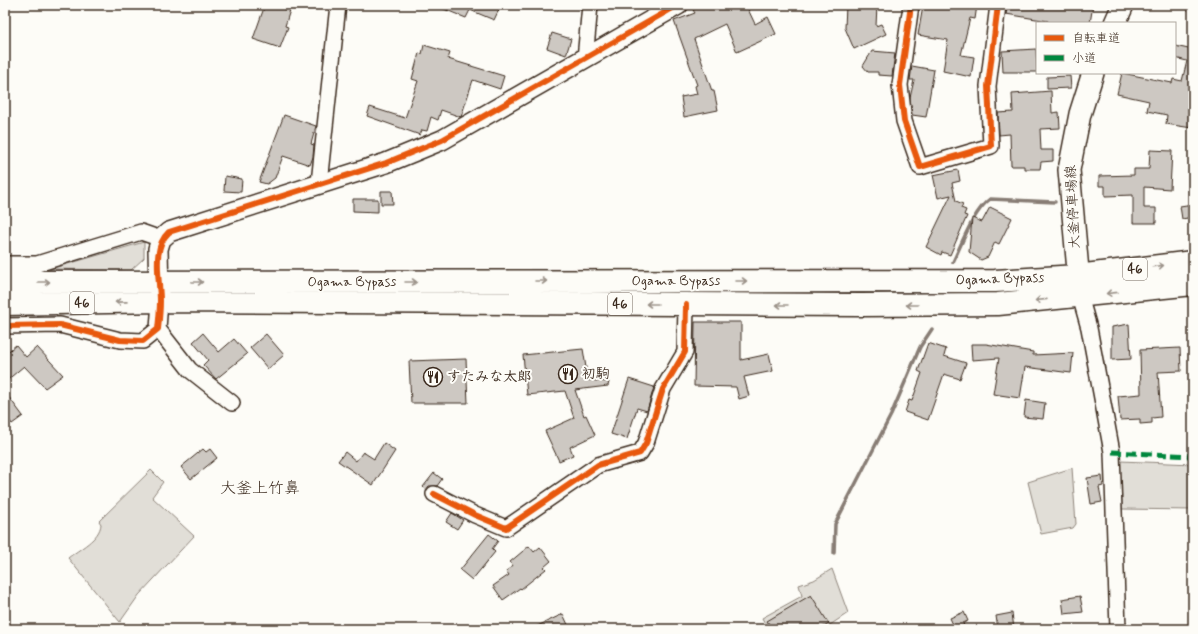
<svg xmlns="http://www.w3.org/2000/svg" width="1198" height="634" font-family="Mynerve,'Klee One',sans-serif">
<rect width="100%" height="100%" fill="#fdfcf7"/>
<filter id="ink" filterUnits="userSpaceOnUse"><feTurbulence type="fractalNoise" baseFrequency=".025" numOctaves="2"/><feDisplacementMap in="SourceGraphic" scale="8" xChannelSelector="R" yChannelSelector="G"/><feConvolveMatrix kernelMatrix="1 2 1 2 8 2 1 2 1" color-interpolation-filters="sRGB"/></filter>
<g filter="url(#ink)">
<path fill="#e1ded7" stroke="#8e847a" d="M144,242V258L131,270L50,269Z
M1120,461L1193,464V510L1122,509Z
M1072,468L1076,524L1073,528L1041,534L1028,482Z
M151,470L163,482L152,497L194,536L139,595L120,622L68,558C79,549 100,539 101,524L99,521Z
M832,569L848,613L824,629H768L762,618L802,596L799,585L814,580Z"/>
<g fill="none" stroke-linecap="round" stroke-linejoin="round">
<path stroke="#887d74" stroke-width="3.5" d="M953,262C962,243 974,210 990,199L1055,202
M834,553L835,524L891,415L920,347L932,329"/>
</g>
<path fill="#cdc8c2" stroke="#3b2a1e" d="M265,5L290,10L285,26L288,27L280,48L253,39Z
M434,5H501L494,20L470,10L466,18Z
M702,5H746L755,24L768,17L776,34L737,52L725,24L694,39L712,91H714L718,110L684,117L681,97L697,94L695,86L697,85L674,21L695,13L693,10Z
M846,5H877L876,26L881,24L886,34L854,49L845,28Z
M926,5H977L975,19L970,18L961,55L974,57L971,77L943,71L948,40L918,35L923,6Z
M1008,5H1093L1090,23H1048V21L1006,14Z
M552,33L571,39L566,55L547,48Z
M424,45L450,53L448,59L504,76L500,89L473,80L461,117L441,110L438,120L431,117L427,131L422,130L420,135L367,116L370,107L405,118L418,81L412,79L419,53L422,54Z
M1175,46L1193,50L1192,128L1166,124L1167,115L1147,111L1149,101L1117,94L1122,73L1172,83L1173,79L1182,81L1187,61L1175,58Z
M1036,49L1037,72H1003L1002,51Z
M872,51L895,53L892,76L878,75V72H868L863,66Z
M912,66L934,70L926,117L912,115L910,98L914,80H910Z
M1070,76L1071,88L1047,89V77Z
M1051,91L1052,113L1059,112L1060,128L1040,129L1041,150H1053V161L1041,162L1040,169H1024V166H1011L1010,134L999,135L998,113L1013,112L1012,94Z
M284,115L316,126L311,144L314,145L313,157L310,165L283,156L275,178L267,184L259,182Z
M1150,150L1172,151L1170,189L1144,187V208H1156V223H1133V195L1105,196V186H1099V176L1134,175V169H1149Z
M958,170L960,181L952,183L956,201L963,204L961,208L966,210L964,215L967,216L950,255L942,252L941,255L926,247L951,195L938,198L933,175Z
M225,176L242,179L241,192L224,191Z
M381,191H392L393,204H381Z
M353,199H378V212L353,211Z
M1193,204V217L1182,219L1180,206Z
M990,207L1012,218L999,244L995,242L988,257L981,260L969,252L972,218L982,222Z
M695,322H741V360L769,354L773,371L744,377L749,396L739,399L736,387L694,386Z
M1129,324L1131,359L1112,360V327Z
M203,333L219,352L234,339L247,354L216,379L203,365L208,360L193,342Z
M266,334L284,355L268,369L250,348Z
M928,343L946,349L944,356L966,363L960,379L944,374L928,420L905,412L909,400L912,401L922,373L918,371Z
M971,344H986L1033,352V355L1073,353L1071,373L1025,367L1020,398L993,394L999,358L972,360Z
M16,345L26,357L37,347L63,375L45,388L24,366L5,382V354Z
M1180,348L1181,371L1158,372L1161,417L1152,418V423L1140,424V419L1120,420L1118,396L1141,394L1140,350Z
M583,349L588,380L609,382L608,386L575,390L584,416L586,415L595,435L570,447L573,455L559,461L545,431L574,418L565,391L527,395L523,355Z
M466,359L468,403H411L409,361Z
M629,379L654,387L647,411L637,408L627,439L611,434Z
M5,392L23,416L12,424L5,415Z
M1026,400L1045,403L1043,419L1024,417Z
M384,443L395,451L373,485L338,461L345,452L356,461L363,452L374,459Z
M203,449L206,452L210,449L217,458L191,479L181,467Z
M434,473L442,479L437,486H429L426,490L423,487Z
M1102,476L1103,486L1099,487L1102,502L1091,504L1087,478Z
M452,513L463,520L457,529L446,522Z
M489,534L498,541L492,549L495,552L472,580L460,570Z
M529,546L534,552L540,547L551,561L544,567L546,569L521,589L520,588L503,600L493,586L509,575L506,571L513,566L510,562Z
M811,595L829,624L820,629H772L767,621Z
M1080,596L1083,612L1064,614L1062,599Z
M964,612L968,621L963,623L964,626L955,629L950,618Z
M1012,613L1014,629H998L996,616Z
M563,614L570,629H531Z"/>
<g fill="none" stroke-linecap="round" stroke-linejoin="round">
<g stroke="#3b2a1e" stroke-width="18">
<path id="minor" d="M911,5L900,85L904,121L920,167L991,146L988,86L998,5
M585,59L590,5
M319,183L338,5
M5,264H37L141,232L161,239
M1080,296L1089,328L1112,452L1118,629
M5,326L60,325L120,340L143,341L158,329L160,301
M158,329L190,370L232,403
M434,494L475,515L506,528L598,465L640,453L646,443L663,389L685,352L686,305"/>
</g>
<g stroke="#3b2a1e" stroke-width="22">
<path id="tertiary" d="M159,295L158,249L161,239L169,232L386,163L442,140L678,5"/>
</g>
<g stroke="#3b2a1e" stroke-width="24">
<path id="secondary" d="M1115,23L1123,5
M1080,293L1069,170L1080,114L1093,73"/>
</g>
<g stroke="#3b2a1e" stroke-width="25">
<path id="trunk" d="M5,282L995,281L1077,276L1193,262
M5,304L160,301L861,305L998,304L1193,284"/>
</g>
<use href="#minor" stroke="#fdfcf7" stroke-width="15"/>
<use href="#tertiary" stroke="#fdfcf7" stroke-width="19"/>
<use href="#secondary" stroke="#fdfcf7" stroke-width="21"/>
<use href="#trunk" stroke="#fdfcf7" stroke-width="22"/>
<path stroke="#00873e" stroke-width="5" stroke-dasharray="10 5" stroke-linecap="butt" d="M1112,452L1193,456"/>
<g stroke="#fdfcf7" stroke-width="8">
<path id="cycleway" d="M911,5L900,85L904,121L920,167L991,146L988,86L998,5
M5,326L60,325L120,340L143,341L158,329C159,320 160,310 160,301C160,278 151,249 169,232L386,163L442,140L678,5
M434,494L475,515L506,528L598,465L640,453L646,443L663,389L685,352L686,305"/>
</g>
<use href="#cycleway" stroke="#e8590c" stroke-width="6"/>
</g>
<defs><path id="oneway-shaft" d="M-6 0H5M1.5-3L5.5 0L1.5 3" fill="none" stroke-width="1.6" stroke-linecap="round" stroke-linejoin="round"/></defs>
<g stroke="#9c938a">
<use href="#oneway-shaft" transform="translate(1158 266) rotate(-7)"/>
<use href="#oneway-shaft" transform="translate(541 281)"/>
<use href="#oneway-shaft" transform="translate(741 281)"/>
<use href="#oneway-shaft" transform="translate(44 282)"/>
<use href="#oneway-shaft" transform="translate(197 282)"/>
<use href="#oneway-shaft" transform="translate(411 282)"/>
<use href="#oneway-shaft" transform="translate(1112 293) rotate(174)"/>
<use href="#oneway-shaft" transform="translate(1041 300) rotate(174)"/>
<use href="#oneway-shaft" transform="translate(121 302) rotate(179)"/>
<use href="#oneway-shaft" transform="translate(652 304) rotate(-180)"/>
<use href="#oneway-shaft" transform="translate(782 305) rotate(-180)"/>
<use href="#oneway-shaft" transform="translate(912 305) rotate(180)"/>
</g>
</g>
<defs>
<g id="restaurant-ring" transform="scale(1)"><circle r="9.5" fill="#fdfcf7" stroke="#3b2a1e" stroke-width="1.5"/><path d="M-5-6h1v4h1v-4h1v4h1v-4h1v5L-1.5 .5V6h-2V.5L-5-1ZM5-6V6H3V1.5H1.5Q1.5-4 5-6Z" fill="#3b2a1e"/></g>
</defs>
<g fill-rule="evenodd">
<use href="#restaurant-ring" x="568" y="374"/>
<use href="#restaurant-ring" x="433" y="377"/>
</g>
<g text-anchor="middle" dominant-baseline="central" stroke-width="4" stroke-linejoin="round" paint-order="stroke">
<g fill="#fdfcf7" stroke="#75695f" stroke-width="1">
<rect x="1123" y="258" width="24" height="22" rx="3"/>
<rect x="70" y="292" width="24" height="22" rx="3"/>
<rect x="608" y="293" width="24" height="22" rx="3"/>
</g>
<g font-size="13" font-weight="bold" fill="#3b2a1e">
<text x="1135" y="269">46</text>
<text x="82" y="303">46</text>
<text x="620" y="304">46</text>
</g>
<g font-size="14" fill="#3b2a1e" stroke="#fdfcf7">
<text transform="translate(1073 207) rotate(-93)">大釜停車場線</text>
<text transform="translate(1000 279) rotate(-2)">Ogama Bypass</text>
<text x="676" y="281">Ogama Bypass</text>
<text x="352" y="282">Ogama Bypass</text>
</g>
<g font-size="14" font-weight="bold" fill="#3b2a1e" stroke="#fdfcf7" text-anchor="start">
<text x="582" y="374">初駒</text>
<text x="447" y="377">すたみな太郎</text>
</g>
<g font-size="16" fill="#3b2a1e" stroke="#fdfcf7">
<text x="260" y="488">大釜上竹鼻</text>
</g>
</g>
<rect width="1198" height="634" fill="none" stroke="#fdfcf7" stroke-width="20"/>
<rect x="10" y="10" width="1178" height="614" fill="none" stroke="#3b2a1e" stroke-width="1.5" filter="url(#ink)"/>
<rect x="1036" y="22" width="140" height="52" fill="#fdfcf7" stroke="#afa8a0"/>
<rect x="1044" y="35" width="20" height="6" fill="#e8590c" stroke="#afa8a0"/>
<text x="1072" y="42" font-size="12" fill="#3b2a1e">自転車道</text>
<rect x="1044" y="55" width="20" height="6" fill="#00873e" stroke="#afa8a0"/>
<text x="1072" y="62" font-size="12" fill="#3b2a1e">小道</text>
</svg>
